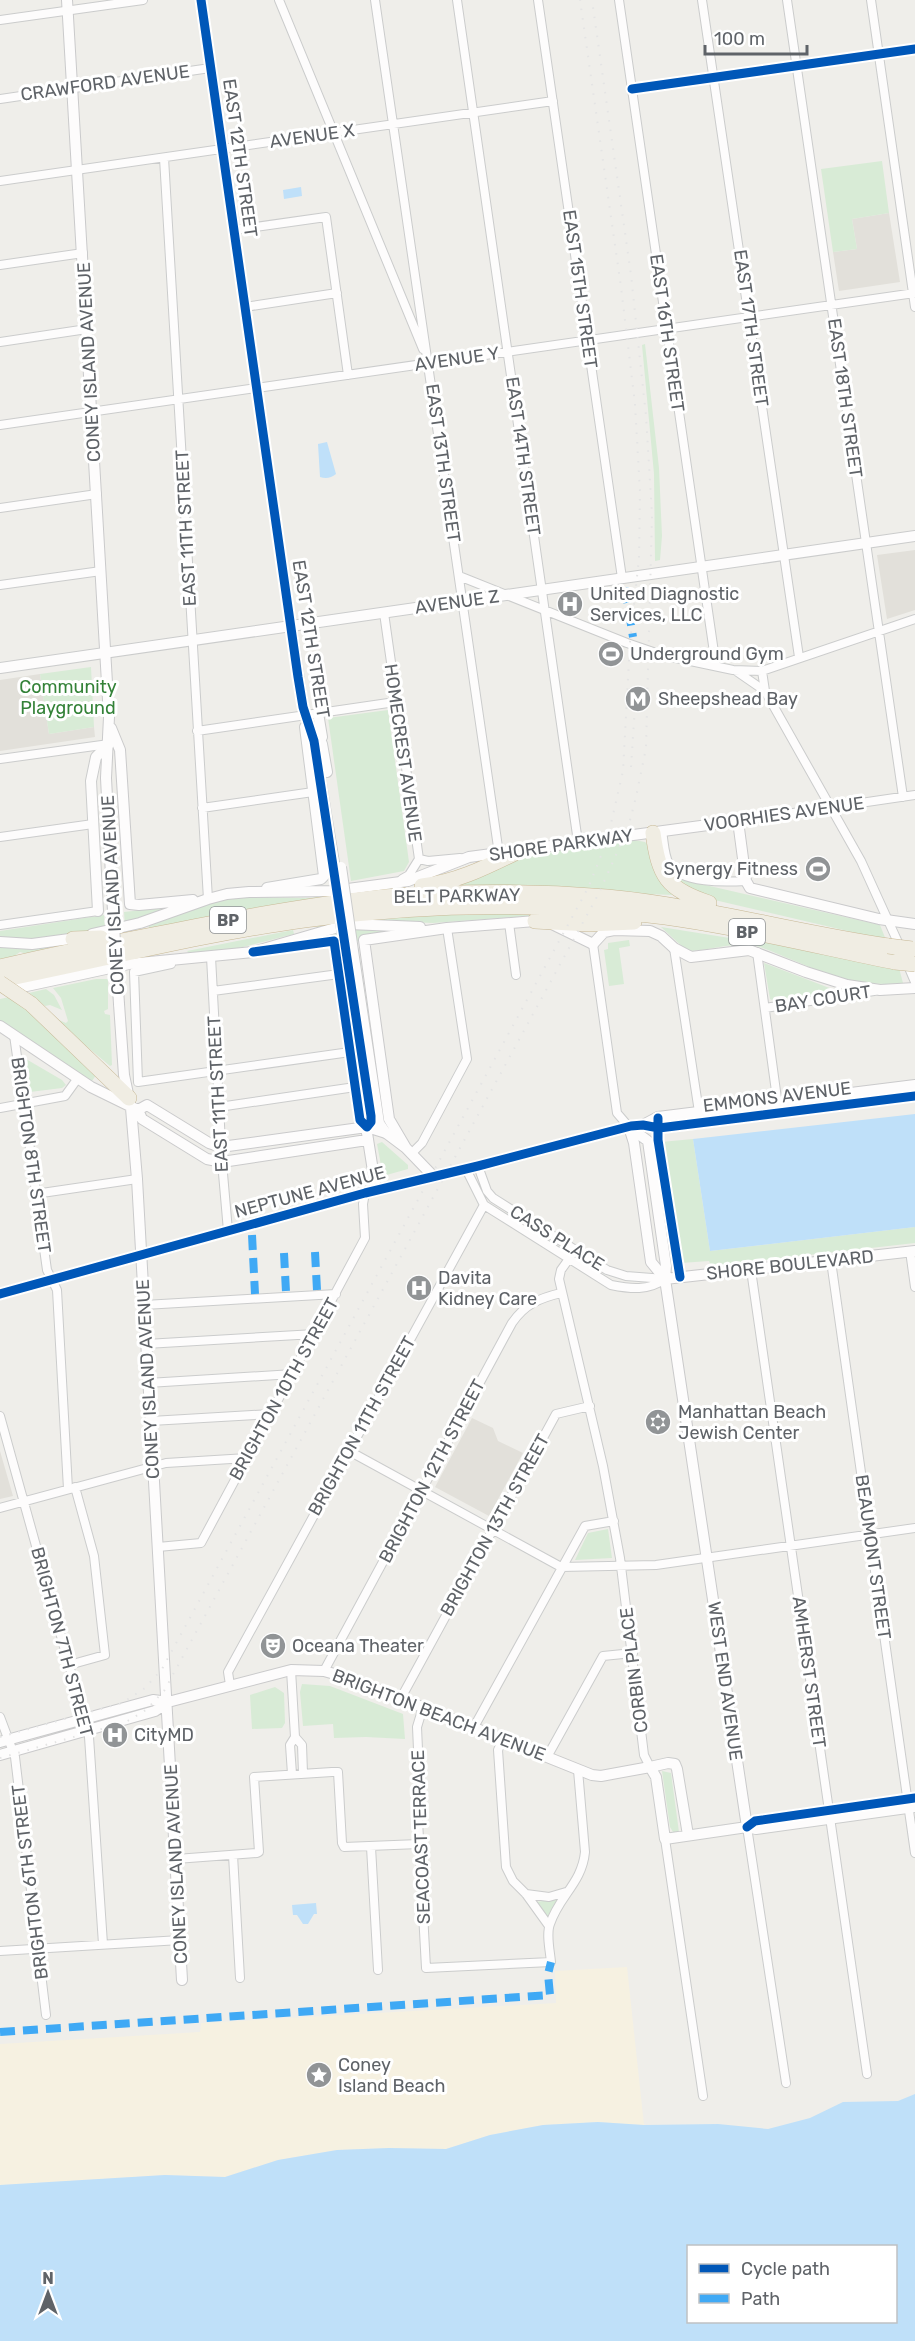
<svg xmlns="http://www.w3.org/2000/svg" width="915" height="2341" font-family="Rubik,sans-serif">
<rect width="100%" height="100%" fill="#efeeea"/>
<path fill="#e2e0da" d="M889,213L900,282L839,291L833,252L857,249L852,219Z
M915,550V610L887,619L877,555Z
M40,674L49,734L94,727L95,737L0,751V680Z
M472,1418L493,1428L498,1441L523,1453L489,1516L435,1487Z
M0,1451L13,1496L0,1499Z"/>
<path fill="#d8ebd6" d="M882,161L889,213L852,219L857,249L833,252L821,169Z
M645,344L659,468L662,536L660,560L655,561L654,474L642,345Z
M91,667L94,727L49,734L40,674Z
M388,710L409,862L404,871L351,881L328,718Z
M634,840L645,842L653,850L675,892L674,895L446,887L520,857Z
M675,878L880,925L886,940L693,895Z
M395,887L381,893L149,929V926L212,903L236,897L310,898Z
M177,906L125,926L124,912Z
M530,913L542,915L433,923L381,921L315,929L320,924L393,916Z
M104,915L105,930L41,939H0V931Z
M661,927L736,939H751L836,957L899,968L903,983C862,987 833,977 795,961C782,956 769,949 756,946C737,941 708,951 687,951Z
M359,928L394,930L342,946L332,937L310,939Z
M293,930L294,934L235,949L190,954L187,951Z
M629,940L630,946L619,948L624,984L609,986L604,950L608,949V943Z
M0,947L16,949L49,947C41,952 29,955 20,952L13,957L0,959Z
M764,963L840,992L774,1001L770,999Z
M96,979H108V1009L104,1011L105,1014L110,1015L112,1065L110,1066L52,1017L66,1023L68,1021L61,998L53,988Z
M46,989L54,995L62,1010L50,1005L45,1006L29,993Z
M14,996L96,1075L92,1081L0,1021V999Z
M26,1059L62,1080L66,1085L62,1088L30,1092Z
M693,1139L710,1251L915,1227V1243L711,1266L709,1261L681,1263L676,1254L661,1142Z
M382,1142L408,1165V1169L383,1176L377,1144Z
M608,1529L612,1558L575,1560L588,1533Z
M302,1684L330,1686L403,1714L405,1739L366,1737L334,1738L333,1724L303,1726L300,1692Z
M275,1687L284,1693L285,1723L282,1728L252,1729L250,1695Z
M662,1771L671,1773L679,1832H673L670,1827Z
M556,1899L557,1901L548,1917L536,1902Z"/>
<path fill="#f6f1e1" d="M627,1967L644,2125L598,2122L543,2125L490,2135L446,2149L389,2148L337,2150L278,2160L225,2177L165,2175L0,2185V2044L200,2032L201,2023L556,2003L555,1971Z"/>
<path fill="#bfe0f9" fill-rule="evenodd" d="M301,187L302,196L284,199L283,190Z
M327,442L336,474C331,478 326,479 320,477L318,444Z
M915,1114V1227L710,1251L693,1139Z
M316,1903L317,1914H314L308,1924H303L297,1915H293L292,1905Z
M915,2094V2341H0V2185L165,2175L225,2177L278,2160L337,2150L389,2148L446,2149L490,2135L543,2125L598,2122L644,2125L718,2124L768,2129L810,2118L843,2102L898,2101ZM896,2246V2322H688V2246Z"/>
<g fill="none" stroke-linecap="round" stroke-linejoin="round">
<g stroke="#cbcccc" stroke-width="10">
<path id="minor" d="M201,0L291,626
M279,0L423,349
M375,0L499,854
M457,0L578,842
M538,0L622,578
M619,0L716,666
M702,0L799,657
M787,0L903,797
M871,0L915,307
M0,20L143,0
M632,89L915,49
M0,99L210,68
M164,158L208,899
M0,181L553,101
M234,230L326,217L348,375
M0,265L83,253
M245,307L337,293
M0,342L87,329
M0,425L915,293
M0,508L97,494
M459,576L627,643L662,655L733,670L762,671L915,619
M0,585L101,571
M384,613L419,859L409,875L402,879
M736,671L765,691
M762,671L765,691L861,861L901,949
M197,731L395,702
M0,759L109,744
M202,808L313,792
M738,821L915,795
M662,831C664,842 664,855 669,864C681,884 726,882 746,881
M0,837L93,824
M419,859L428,861L460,858
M509,923L516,975
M0,925L98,911
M593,944L617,1113L629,1127
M280,948L334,941
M674,948L699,1112
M757,952L778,1106
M211,957L222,1162L228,1231
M906,961L915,982
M171,964L134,972L138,1082L350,1052
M213,991L339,974
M765,1008L874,991
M14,1035L47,1270L57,1290L68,1489
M219,1107L355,1087
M0,1108L65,1096L78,1078
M411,1154L422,1143L467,1059L447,928
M478,1166L487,1191L493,1198L607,1270L626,1276L665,1279
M466,1169L484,1205
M35,1194L137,1179
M484,1205L611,1285C631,1289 648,1291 665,1279
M576,1249L561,1270L559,1279L603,1466L620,1558L644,1755L650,1767
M910,1251L915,1287
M831,1261L915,1853
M751,1270L867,2074
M144,1305L336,1294
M146,1344L315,1334
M148,1383L293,1374
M0,1416L89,1737L103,1944
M151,1421L271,1414
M349,1451L561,1567L656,1565L915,1528
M0,1508L166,1463L247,1458
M158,1547L201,1543L365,1238L363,1204L365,1193
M69,1665L105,1655L94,1556L75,1487
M291,1670L295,1737L302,1745L303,1773
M324,1671L512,1323C525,1304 540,1298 561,1293
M230,1685L228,1672L484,1205
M401,1698L556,1414L590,1406
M423,1707L417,1727L420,1794L417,1802L426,1968L551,1962C550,1951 546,1934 550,1924C559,1896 582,1883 585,1852L578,1770
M0,1717L15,1757L46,2015
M474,1727L585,1526L614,1521
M503,1739L498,1750L506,1867L513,1881L526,1894L549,1926
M547,1757L603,1656L633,1653
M292,1774L290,1745L295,1737
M747,1827L786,2083
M665,1839L703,2096
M371,1847L378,1970
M233,1855L240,1978
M176,1859L257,1853L259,1852L254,1777L332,1772H338L342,1843L344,1847L419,1844
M526,1894L549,1897L566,1892
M0,1951L180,1940"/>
</g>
<g stroke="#cbcccc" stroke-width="12">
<path id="tertiary" d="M291,626L303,707L314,741L335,869
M0,668L915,536
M318,713L322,737
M316,730L322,744L327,772
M267,888L321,879L324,876L305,727
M98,911L91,781L96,757L109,744
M334,941L360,1120L367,1127L371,1122V1116L345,952
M353,951L379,1123L386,1133
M747,1827L755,1821L915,1798
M688,1835L677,1769L675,1764L668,1763L650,1767L656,1777L665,1839L747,1827L756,1829L915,1807"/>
</g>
<g stroke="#cacacb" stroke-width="12">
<path id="secondary" d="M67,0L109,717L106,778L112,895
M111,728L120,750L130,904L139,905L193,900
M92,934L140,923L208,899L227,894L249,892L333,891L408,881L469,857L738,821L746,881L750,888L879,919L915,924
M0,942L32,944L77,938
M8,990L129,964L253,952L349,924L420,927
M119,1004L124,1075L131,1108L137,1179L182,1980
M0,1026L91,1087L138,1110L142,1119L207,1159L222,1162L367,1140
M138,1110L147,1105L209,1143L221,1147L367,1127L386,1133L406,1148L434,1177
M643,1125L658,1117L915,1085
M629,1127L648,1141L666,1266L665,1279L747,1827
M629,1127L634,1143L651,1262L665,1279L915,1251
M367,1133L376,1190
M406,1148L389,1119L364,940L447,928L535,921L552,924L593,944L604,932L614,930L650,931L661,936L674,948L691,957L749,950L806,972L847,985L880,990L915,988
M0,1294L365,1193L478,1166L631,1126L643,1125L659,1128L915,1096
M0,1742L153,1700L168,1702L291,1670L324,1671L352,1679L592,1775L601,1776L650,1767
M0,1755L155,1711L168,1702"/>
</g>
<g stroke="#c8b996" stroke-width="16">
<path id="motorway" d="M653,833C659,876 666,889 709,903
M422,886C457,882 486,867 517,852
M535,921L589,924L634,922
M73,939L101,938
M0,967C57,953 115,942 173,931C243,917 313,904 384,897C457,891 534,891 607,897C702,906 794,932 888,946
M0,980C101,960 202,934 304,920C400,907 498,903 595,910C696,916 796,942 895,962
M31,1004L129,1098"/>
</g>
<use href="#minor" stroke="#fdfcfc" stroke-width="8"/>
<use href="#tertiary" stroke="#fdfcfc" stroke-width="10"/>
<use href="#secondary" stroke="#fdfcfc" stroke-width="10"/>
<use href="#motorway" stroke="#f0ede3" stroke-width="15"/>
<path stroke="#e4e4e4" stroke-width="2" stroke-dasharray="1.5 8" stroke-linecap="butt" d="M631,767L636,692
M0,1737L122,1703L145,1688L162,1669L588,888L607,841L623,771L630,642L639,558L640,492L635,404L621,287L580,0
M0,1758L126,1722L146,1710L164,1691L599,893L628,828L636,797L646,748L652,515L646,416L631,275L592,0"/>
<g stroke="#cbcccc" stroke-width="12" stroke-linecap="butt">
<path id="tertiary-bridge" d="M341,867L353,951
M340,914L345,952"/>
</g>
<g stroke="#cacacb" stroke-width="12" stroke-linecap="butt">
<path id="secondary-bridge" d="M112,895L119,1004"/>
</g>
<g stroke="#c8b996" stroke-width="16" stroke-linecap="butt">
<path id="motorway-bridge" d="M888,946L912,949
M895,962L915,964
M0,983L31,1004"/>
</g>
<use href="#tertiary-bridge" stroke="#fdfcfc" stroke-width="10"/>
<use href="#secondary-bridge" stroke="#fdfcfc" stroke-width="10"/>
<use href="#motorway-bridge" stroke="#f0ede3" stroke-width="15"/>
<path stroke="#3fa9f5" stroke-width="8" stroke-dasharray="15 8" stroke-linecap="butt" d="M625,588L633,637
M252,1235L255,1294
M315,1252L317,1290
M284,1253L286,1292
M0,2032L550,1995L548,1974L551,1962"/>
<g stroke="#fff" stroke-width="13">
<path id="cycleway" d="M201,0L298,677L303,707L314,741L371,1116V1122L367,1127L360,1120L334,941L253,952
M632,89L915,49
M658,1118V1140L680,1277
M0,1294L365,1193L478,1166L631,1126L643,1125L659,1128L915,1096
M747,1827L755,1821L915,1798"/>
</g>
<use href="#cycleway" stroke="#0057b8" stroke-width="9"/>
</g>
<defs>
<g id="hospital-disc" transform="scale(1.35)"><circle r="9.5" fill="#919496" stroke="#fff"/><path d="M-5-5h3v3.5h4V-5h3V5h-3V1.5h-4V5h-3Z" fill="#fff"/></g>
<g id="stadium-disc" transform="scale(1.35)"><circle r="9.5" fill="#919496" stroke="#fff"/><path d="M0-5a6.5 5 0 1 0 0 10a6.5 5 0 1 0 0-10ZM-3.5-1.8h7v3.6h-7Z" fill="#fff"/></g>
<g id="metro-disc" transform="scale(1.35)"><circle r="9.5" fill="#919496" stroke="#fff"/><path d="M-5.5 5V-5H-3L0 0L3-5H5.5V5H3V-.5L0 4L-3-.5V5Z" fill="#fff"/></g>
<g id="synagogue-disc" transform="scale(1.35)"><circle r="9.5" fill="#919496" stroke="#fff"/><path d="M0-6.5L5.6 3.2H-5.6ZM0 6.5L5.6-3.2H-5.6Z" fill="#fff"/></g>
<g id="theatre-disc" transform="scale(1.35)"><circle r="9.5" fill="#919496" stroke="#fff"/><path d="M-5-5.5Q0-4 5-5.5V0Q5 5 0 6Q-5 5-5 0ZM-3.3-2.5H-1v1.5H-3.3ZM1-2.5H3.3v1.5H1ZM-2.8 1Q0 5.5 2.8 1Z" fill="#fff"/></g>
<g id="sight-disc" transform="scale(1.35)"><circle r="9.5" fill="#919496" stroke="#fff"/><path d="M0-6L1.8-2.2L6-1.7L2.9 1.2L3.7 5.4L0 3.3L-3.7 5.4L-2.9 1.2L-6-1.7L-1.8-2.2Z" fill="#fff"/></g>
</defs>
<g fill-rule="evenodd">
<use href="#hospital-disc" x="570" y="604"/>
<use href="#stadium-disc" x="611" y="654"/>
<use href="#metro-disc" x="638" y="699"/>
<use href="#stadium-disc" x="818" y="869"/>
<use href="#hospital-disc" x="419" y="1288"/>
<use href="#synagogue-disc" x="658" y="1422"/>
<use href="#theatre-disc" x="273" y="1646"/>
<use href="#hospital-disc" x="115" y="1735"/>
<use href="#sight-disc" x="319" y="2075"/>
</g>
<g text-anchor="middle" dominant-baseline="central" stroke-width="6" stroke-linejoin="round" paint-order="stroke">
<g fill="#fff" stroke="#8f9295" stroke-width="1.5">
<rect x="210" y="907" width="36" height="26" rx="4.5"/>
<rect x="729" y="919" width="36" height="26" rx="4.5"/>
</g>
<g font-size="16" font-weight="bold" fill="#5f6368">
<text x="228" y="920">BP</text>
<text x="747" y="932">BP</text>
</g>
<g font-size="18" fill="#5f6368" stroke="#fff">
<text transform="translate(105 83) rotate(-8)">CRAWFORD AVENUE</text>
<text transform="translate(312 136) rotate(-8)">AVENUE X</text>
<text transform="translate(240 158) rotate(82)">EAST 12TH STREET</text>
<text transform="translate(580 289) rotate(82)">EAST 15TH STREET</text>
<text transform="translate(751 328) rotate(82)">EAST 17TH STREET</text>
<text transform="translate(667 333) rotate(82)">EAST 16TH STREET</text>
<text transform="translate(457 359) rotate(-8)">AVENUE Y</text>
<text transform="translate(89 362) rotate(-93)">CONEY ISLAND AVENUE</text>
<text transform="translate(845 398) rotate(82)">EAST 18TH STREET</text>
<text transform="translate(523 456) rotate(82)">EAST 14TH STREET</text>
<text transform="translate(443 463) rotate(82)">EAST 13TH STREET</text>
<text transform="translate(186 528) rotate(-93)">EAST 11TH STREET</text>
<text transform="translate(457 602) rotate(-8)">AVENUE Z</text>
<text transform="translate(311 639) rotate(81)">EAST 12TH STREET</text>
<text transform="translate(403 753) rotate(82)">HOMECREST AVENUE</text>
<text transform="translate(784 814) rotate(-8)">VOORHIES AVENUE</text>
<text transform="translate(561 845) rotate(-8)">SHORE PARKWAY</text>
<text transform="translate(113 895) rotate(-93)">CONEY ISLAND AVENUE</text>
<text transform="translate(457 896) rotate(-1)">BELT PARKWAY</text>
<text transform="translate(823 999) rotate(-9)">BAY COURT</text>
<text transform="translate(218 1094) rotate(-93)">EAST 11TH STREET</text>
<text transform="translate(777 1097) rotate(-7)">EMMONS AVENUE</text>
<text transform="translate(31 1155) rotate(82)">BRIGHTON 8TH STREET</text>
<text transform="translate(310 1192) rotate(-15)">NEPTUNE AVENUE</text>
<text transform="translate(557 1238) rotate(32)">CASS PLACE</text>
<text transform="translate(790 1265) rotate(-6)">SHORE BOULEVARD</text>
<text transform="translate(148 1379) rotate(-93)">CONEY ISLAND AVENUE</text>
<text transform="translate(284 1389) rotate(-61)">BRIGHTON 10TH STREET</text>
<text transform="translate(362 1426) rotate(-61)">BRIGHTON 11TH STREET</text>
<text transform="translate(432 1471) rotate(-62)">BRIGHTON 12TH STREET</text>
<text transform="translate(495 1525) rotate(-61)">BRIGHTON 13TH STREET</text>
<text transform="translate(873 1557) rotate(82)">BEAUMONT STREET</text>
<text transform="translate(62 1642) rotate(75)">BRIGHTON 7TH STREET</text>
<text transform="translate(634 1670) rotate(-97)">CORBIN PLACE</text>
<text transform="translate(809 1672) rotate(82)">AMHERST STREET</text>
<text transform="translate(725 1681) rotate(82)">WEST END AVENUE</text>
<text transform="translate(439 1715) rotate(21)">BRIGHTON BEACH AVENUE</text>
<text transform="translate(421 1837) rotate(-92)">SEACOAST TERRACE</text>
<text transform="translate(176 1864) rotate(-93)">CONEY ISLAND AVENUE</text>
<text transform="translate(30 1882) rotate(-97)">BRIGHTON 6TH STREET</text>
</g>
<g font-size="18" fill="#5f6368" stroke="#fff" text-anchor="start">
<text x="590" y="594">United Diagnostic<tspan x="590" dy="21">Services, LLC</tspan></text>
<text x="630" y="654">Underground Gym</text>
<text x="658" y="699">Sheepshead Bay</text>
<text x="798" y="869" text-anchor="end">Synergy Fitness</text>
<text x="438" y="1278">Davita<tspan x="438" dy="21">Kidney Care</tspan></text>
<text x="678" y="1412">Manhattan Beach<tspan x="678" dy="21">Jewish Center</tspan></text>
<text x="292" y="1646">Oceana Theater</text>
<text x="134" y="1735">CityMD</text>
<text x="338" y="2065">Coney<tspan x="338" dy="21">Island Beach</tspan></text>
</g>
<g font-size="18" fill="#348238" stroke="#fff">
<text x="68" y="687">Community<tspan x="68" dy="21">Playground</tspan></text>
</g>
</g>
<rect x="687" y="2245" width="210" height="78" fill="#ffffff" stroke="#bfc1c3" stroke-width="1.5"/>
<rect x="699" y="2264" width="30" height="9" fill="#0057b8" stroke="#bfc1c3" stroke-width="1.5"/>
<text x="741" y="2275" font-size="18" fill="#5f6368">Cycle path</text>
<rect x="699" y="2294" width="30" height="9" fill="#3fa9f5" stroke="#bfc1c3" stroke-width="1.5"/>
<text x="741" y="2305" font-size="18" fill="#5f6368">Path</text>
<g transform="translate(48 2293)" stroke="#ffffff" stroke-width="4.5" paint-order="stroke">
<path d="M0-4.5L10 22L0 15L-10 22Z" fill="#5f6368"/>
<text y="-9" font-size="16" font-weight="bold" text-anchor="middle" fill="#5f6368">N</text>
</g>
<path d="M705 45v9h102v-9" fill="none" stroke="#5f6368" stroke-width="3"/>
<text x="714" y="45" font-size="18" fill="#5f6368" stroke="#ffffff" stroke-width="4.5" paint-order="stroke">100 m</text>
</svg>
